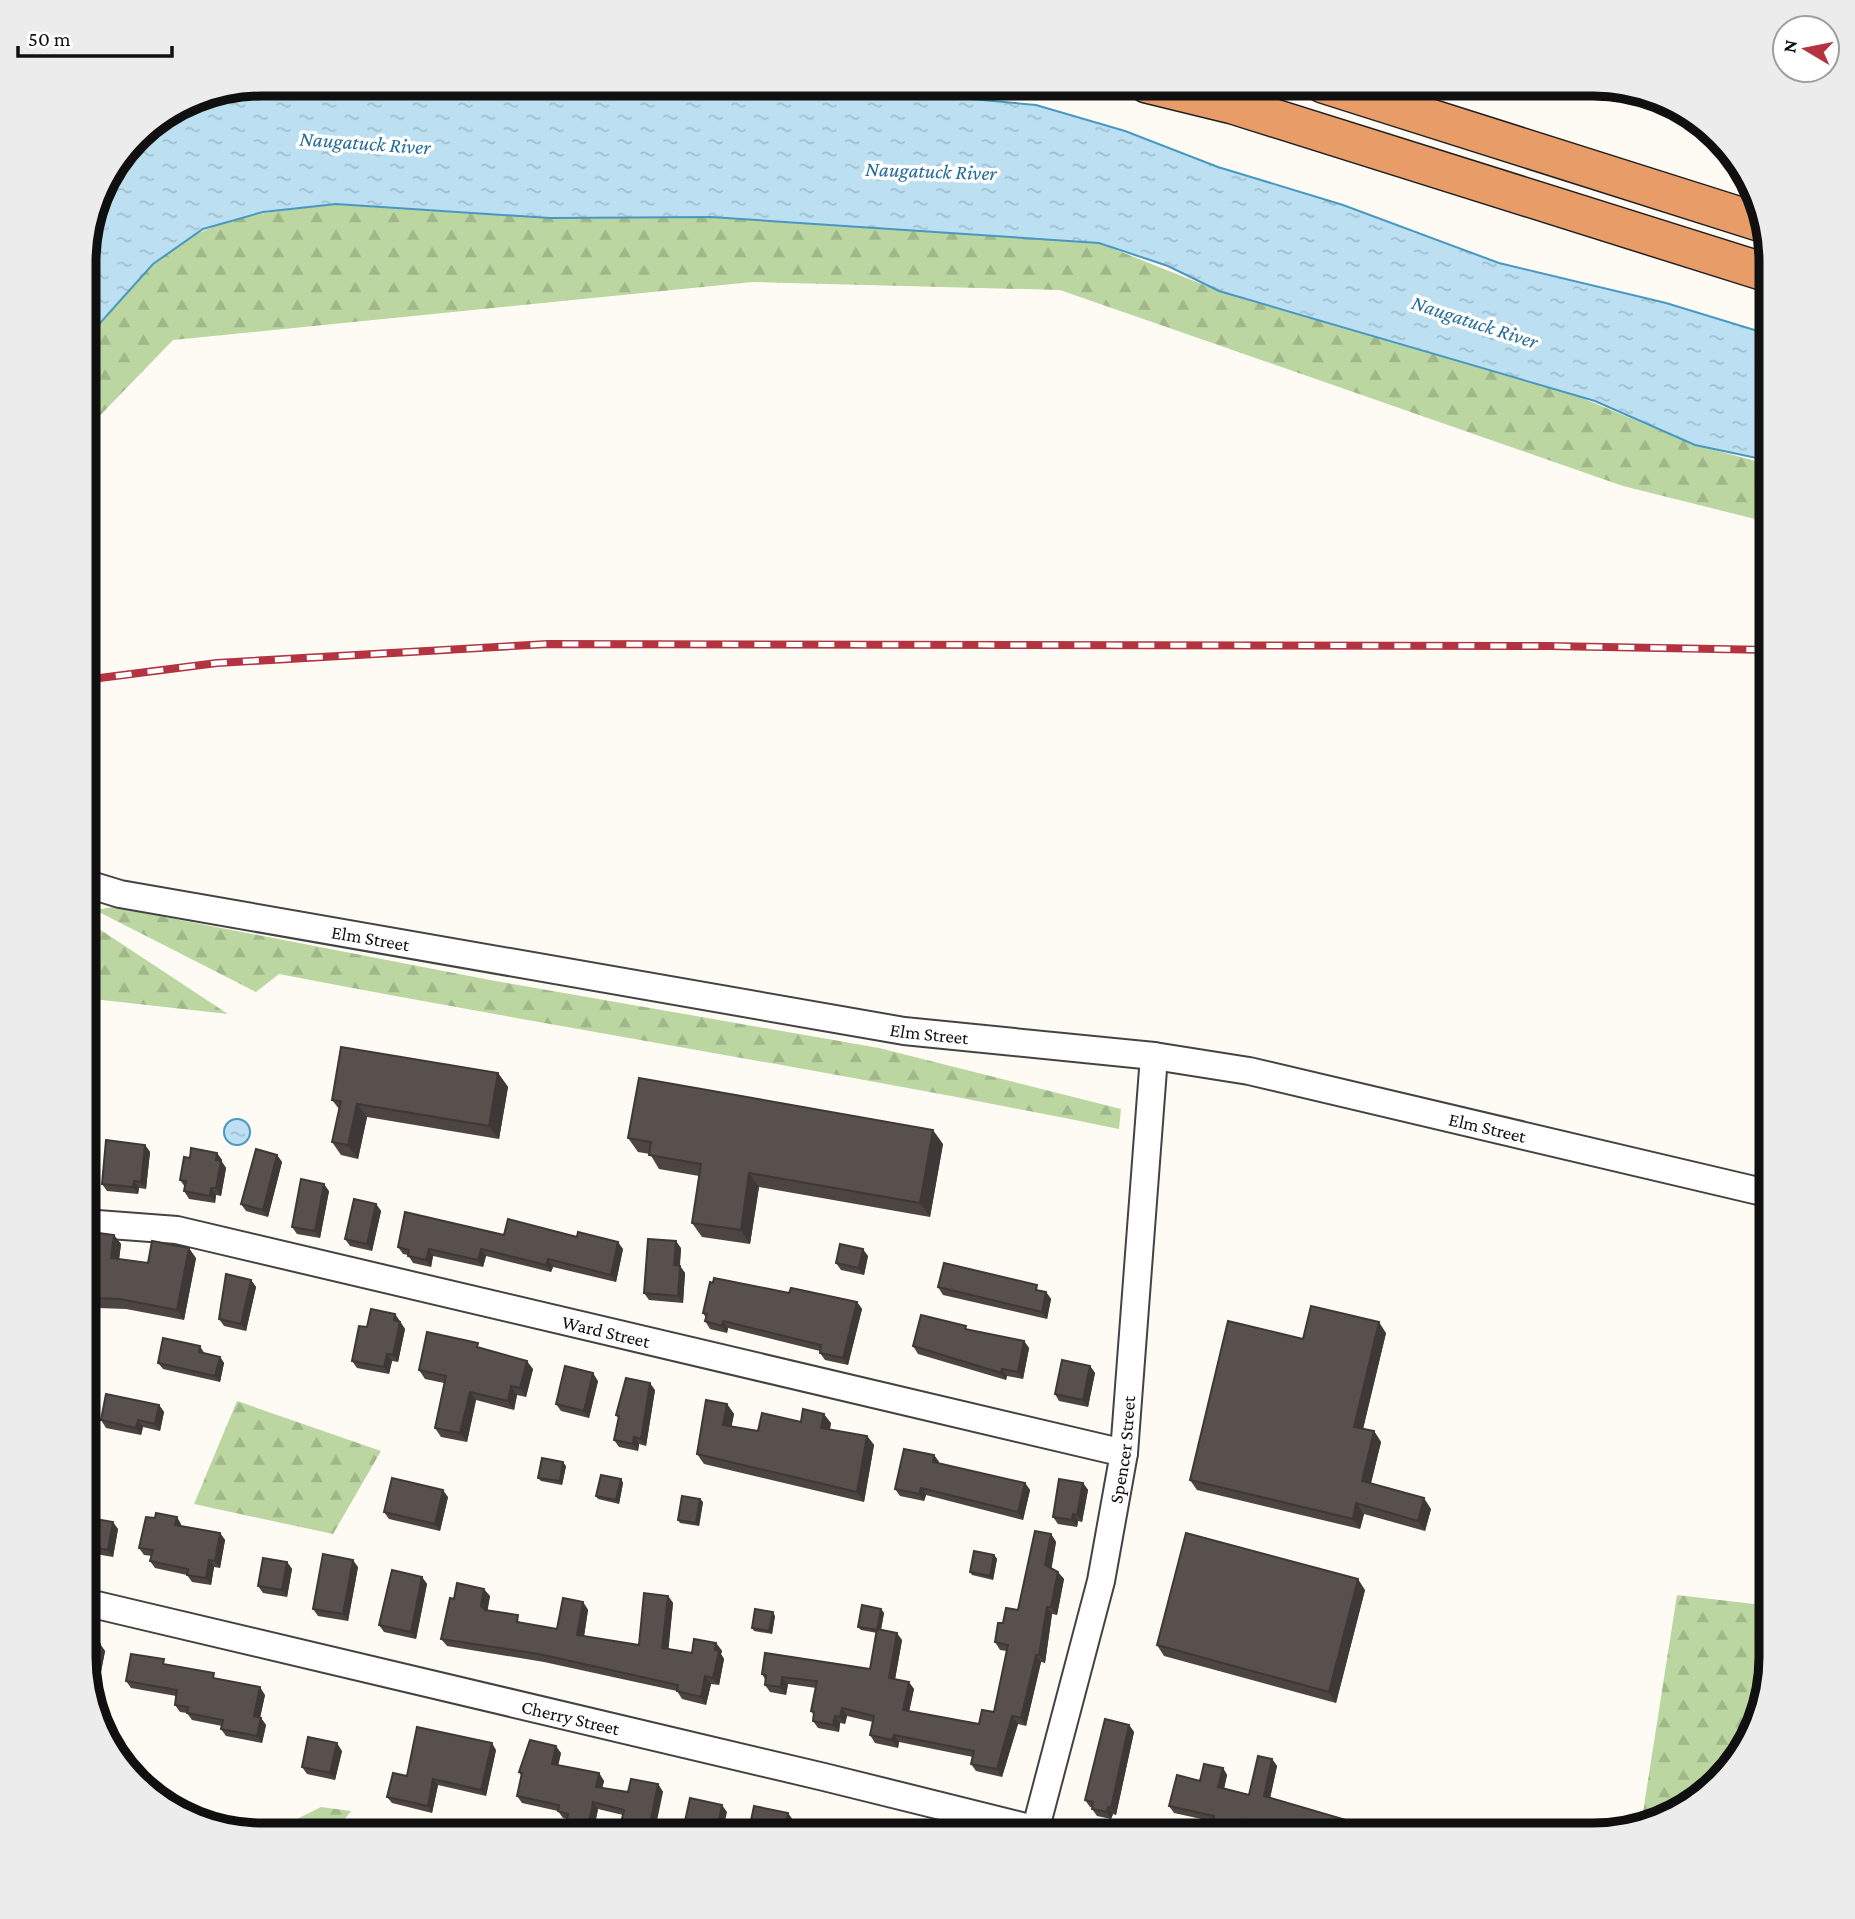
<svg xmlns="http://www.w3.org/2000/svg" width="1855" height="1919" font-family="'Crimson Pro',serif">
<defs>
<pattern id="forest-firs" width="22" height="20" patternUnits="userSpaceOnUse" patternTransform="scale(1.75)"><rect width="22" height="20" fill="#bbd6a0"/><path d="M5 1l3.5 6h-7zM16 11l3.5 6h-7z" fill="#a0b789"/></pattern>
<pattern id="water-ripples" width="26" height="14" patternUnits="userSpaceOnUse" patternTransform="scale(1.75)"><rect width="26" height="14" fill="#bce0f1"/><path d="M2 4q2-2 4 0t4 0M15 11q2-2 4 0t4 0" fill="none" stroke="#a1bfce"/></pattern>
</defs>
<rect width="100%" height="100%" fill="#fefbf4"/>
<path fill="url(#forest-firs)" d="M1460,84H1528L1507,95Z
M336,204L550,218L711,217L1099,243L1219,291L1575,395L1695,445L1771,465V523L1623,486L1060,290L752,282L173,340L84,432V341C108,317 128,289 152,265C201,217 271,211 336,204Z
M113,907L490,980L879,1048L1121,1109L1119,1129C840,1072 558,1028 279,974L256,992L95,910Z
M84,919L228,1014L84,998Z
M84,1350L97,1353L84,1389Z
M237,1401L381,1451L333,1534L194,1504Z
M1677,1595L1771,1606V1656L1753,1735L1710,1791L1660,1822L1641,1825Z
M321,1807L351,1811L333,1835H263L245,1831L267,1834Z"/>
<path fill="url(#water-ripples)" stroke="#4998c2" stroke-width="2" d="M263,84H551L614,94L673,89L838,87L1036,105L1125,131L1218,167L1343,205L1499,263L1666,303L1771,335V461L1695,445L1595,401L1219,291L1168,266L1099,243L711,217L550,218L336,204L263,212L203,229L153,264L84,341V250L102,184L145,129L195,97Z
M224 1132a13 13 0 1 1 26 0a13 13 0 1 1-26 0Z"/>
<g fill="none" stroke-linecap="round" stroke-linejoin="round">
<g stroke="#434343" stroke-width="30">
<g id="minor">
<path id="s1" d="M84,883L120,894L904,1031L1154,1056L1249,1071L1771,1194"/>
<path id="s2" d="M84,1223L177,1230L1124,1453"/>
<path id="s3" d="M84,1602L824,1777L1058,1835"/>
<path id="s4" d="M1034,1835L1101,1581L1124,1453L1154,1056"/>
</g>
</g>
<g stroke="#212121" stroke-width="40">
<path id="highway" d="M1147,84L1233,105L1771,274
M1323,84L1765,224"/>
</g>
<use href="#minor" stroke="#fff" stroke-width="26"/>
<use href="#highway" stroke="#e89c68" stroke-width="37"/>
<g stroke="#b43340" stroke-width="8">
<path id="rail" d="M84,680L217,663L548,644L1548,646L1771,650"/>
</g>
<use href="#rail" stroke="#fff" stroke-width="5" stroke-dasharray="16" stroke-linecap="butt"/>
</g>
<path fill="#4c4542" d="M498,1073L508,1087L499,1139L367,1117L358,1159L341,1155L332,1142L339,1109L332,1100Z
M628,1138L943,1144L930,1217L759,1187L750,1244L702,1237L692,1223L699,1176L659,1169L650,1154L638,1152Z
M145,1145L150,1152L146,1189L139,1188L138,1194L107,1191L102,1184Z
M217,1153L222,1160V1162L226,1168L221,1196L216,1195L215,1203L189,1199L184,1191L185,1187L180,1180L190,1158Z
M277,1155L282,1162L268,1217L246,1211L241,1204Z
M329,1191L320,1238L297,1234L292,1227Z
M376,1204L381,1211L372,1251L350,1246L345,1239Z
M84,1231L114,1235L121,1244L119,1259L148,1263L196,1258L184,1320L126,1309L98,1308L93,1300L84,1299Z
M504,1235L623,1249L616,1282L553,1267L551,1272L486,1256L483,1267L433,1256L431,1267L413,1263L408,1255L403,1254L398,1247Z
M681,1248L680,1266L685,1273L683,1303L649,1300L644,1293Z
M868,1256L864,1275L841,1270L836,1263Z
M251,1280L256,1287L246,1331L224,1326L219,1319Z
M938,1287L1042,1291L1046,1292L1051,1299L1047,1319L943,1295Z
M789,1293L857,1302L862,1309L848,1365L825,1360L820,1353V1351L728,1328L727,1333L710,1329L705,1321L706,1318L703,1313Z
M395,1314L405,1329L398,1362L392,1361L389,1374L357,1368L352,1361L367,1327Z
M968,1330L1024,1341L1029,1348L1023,1379L1007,1376L1006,1380L918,1354L913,1346Z
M1386,1333L1363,1429L1374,1431L1381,1442L1371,1483L1431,1509L1425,1531L1364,1514L1360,1529L1197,1490L1190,1480L1303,1339Z
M200,1346L205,1354L220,1357L224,1363L220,1382L163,1369L158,1363Z
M482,1349L533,1369L526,1397L517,1395L514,1410L476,1400L467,1442L441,1437L435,1428L444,1383L425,1379L419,1370Z
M1090,1366L1095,1373L1088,1407L1059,1401L1055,1394Z
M598,1381L589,1418L561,1411L556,1404Z
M655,1390L646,1446L639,1444L638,1451L619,1447L614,1440L619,1419L616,1415Z
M727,1404L734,1414L731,1427L758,1431L801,1422L831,1423L830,1429L867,1436L874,1445L864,1502L704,1464L697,1454Z
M159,1405L164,1412L160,1431L143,1427L141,1435L106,1428L101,1420Z
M934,1455L939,1462V1464L1025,1483L1030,1490L1023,1520L926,1495L924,1501L900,1496L895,1489Z
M566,1466L562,1485L541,1481L538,1478Z
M621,1479L623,1483L619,1504L598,1499L596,1496Z
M1083,1483L1088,1490L1082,1522L1078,1521L1077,1527L1058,1524L1053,1517Z
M448,1497L440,1531L389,1519L384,1512Z
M700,1499L703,1502L699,1526L680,1523L678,1520Z
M84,1517L118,1529L113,1557L84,1552Z
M181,1524V1526L220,1533L225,1540L220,1568L214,1567L211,1585L192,1582L187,1575L155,1568L150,1561L152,1556L144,1555L139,1548Z
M1051,1534L1056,1542L1051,1568L1064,1579L1057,1615L1052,1614L1045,1663L1041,1662L1026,1726L1018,1724L1002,1777L976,1771L971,1764L973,1757L899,1742L898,1748L875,1743L870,1735L873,1722L847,1716L845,1724L840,1723L839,1732L818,1728L813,1721L814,1715L811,1711L816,1688L788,1684L786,1695L770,1692L765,1685V1679L762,1674L870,1669L877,1633L861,1630L858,1627L881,1609L884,1613L881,1630L902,1640L895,1679L914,1689L909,1711L979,1724L994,1712L1007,1651L1000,1650L995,1642L1003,1623L1018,1610Z
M994,1555L997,1559L993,1580L972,1575L970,1572Z
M287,1562L292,1569L287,1597L263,1593L258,1586Z
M358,1567L348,1621L318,1616L313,1609Z
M422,1577L427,1584L416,1639L384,1632L379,1625Z
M1365,1590L1336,1703L1164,1656L1157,1645Z
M490,1596L487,1610L523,1623L557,1629L583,1602L588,1610L584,1636L639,1645L668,1596L673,1603L668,1649L692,1653L716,1643L722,1651L721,1654L724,1659L719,1685L711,1684L706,1705L682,1699L677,1691L544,1662L447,1646L441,1639L454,1599Z
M775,1616L772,1634L754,1631L752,1628Z
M100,1644L105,1651L100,1677L92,1676L90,1686L84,1657Z
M168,1665L218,1679L265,1695L260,1717L266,1725L262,1743L226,1736L221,1729L222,1726L192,1720L187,1713L180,1712L175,1705L176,1696L131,1688L126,1681Z
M1129,1725L1134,1732L1116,1815L1113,1814L1111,1819L1097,1816L1092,1809V1807H1090L1085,1800Z
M496,1750L486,1796L438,1785L432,1813L392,1803L387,1797L407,1776Z
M342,1751L335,1780L307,1774L302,1767Z
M561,1753L558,1765L599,1773L604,1781L602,1788L628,1792L658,1784L663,1792L625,1835L620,1828L623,1815L598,1809L593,1834L571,1829L566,1822L567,1819L563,1818L558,1811L522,1803L517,1796L522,1777L519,1772Z
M1272,1759L1277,1766L1270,1798L1397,1835L1272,1833L1249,1827L1247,1834L1218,1827L1215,1822L1174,1813L1169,1806L1200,1781L1223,1768L1227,1775L1224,1788L1249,1795Z"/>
<path fill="#3e3836" d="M498,1073L508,1087L499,1139L489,1126Z
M357,1104L367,1117L358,1159L348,1145Z
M933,1130L943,1144L930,1217L920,1203Z
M145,1145L150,1152L146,1189L141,1182Z
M217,1153L222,1160V1162L226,1168L221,1196L216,1188V1160Z
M277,1155L282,1162L268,1217L263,1210Z
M749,1173L759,1187L750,1244L741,1230Z
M134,1181L139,1188L138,1194L133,1187Z
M324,1184L329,1191L320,1238L315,1231Z
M211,1188L216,1195L215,1203L210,1196Z
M376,1204L381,1211L372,1251L367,1244Z
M114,1235L121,1244L118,1268L111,1258Z
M676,1241L681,1248L679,1272L674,1265Z
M618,1242L623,1249L616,1282L611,1275Z
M189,1248L196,1258L184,1320L177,1310Z
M429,1249L433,1256L431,1267L426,1260Z
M481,1249L486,1256L483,1267L478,1260Z
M863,1249L868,1256L864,1275L859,1268Z
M548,1259L553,1267L551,1272L546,1265Z
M680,1266L685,1273L683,1303L678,1296Z
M251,1280L256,1287L246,1331L241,1324Z
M1046,1292L1051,1299L1047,1319L1042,1312Z
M857,1302L862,1309L848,1365L843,1358Z
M395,1314L405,1329L398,1362L393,1355Z
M723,1321L728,1328L727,1333L722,1326Z
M1379,1322L1386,1333L1361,1437L1354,1427Z
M1024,1341L1029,1348L1023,1379L1018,1372Z
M387,1354L392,1361L389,1374L384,1367Z
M220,1357L224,1363L220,1382L215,1376Z
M527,1361L533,1369L526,1397L520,1388Z
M1090,1366L1095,1373L1088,1407L1083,1400Z
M1002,1369L1007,1376L1006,1380L1001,1373Z
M593,1373L598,1381L589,1418L584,1411Z
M650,1383L655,1390L646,1446L641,1439Z
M511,1386L517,1395L514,1410L508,1401Z
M470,1392L476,1400L467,1442L460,1433Z
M727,1404L734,1414L730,1435L723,1425Z
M159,1405L164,1412L160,1431L155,1424Z
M824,1414L831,1423L828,1437L821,1428Z
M138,1420L143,1427L141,1435L136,1428Z
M1374,1431L1381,1442L1369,1491L1362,1481Z
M867,1436L874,1445L864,1502L857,1492Z
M634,1437L639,1444L638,1451L633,1444Z
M934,1455L939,1462L938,1470L933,1462Z
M563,1462L566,1466L562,1485L560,1481Z
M621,1479L623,1483L619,1504L616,1500Z
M1025,1483L1030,1490L1023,1520L1018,1512Z
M1083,1483L1088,1490L1082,1522L1077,1515Z
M921,1488L926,1495L924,1501L919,1494Z
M443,1490L448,1497L440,1531L435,1524Z
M1424,1498L1431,1509L1425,1531L1418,1521Z
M700,1499L703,1502L699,1526L696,1523Z
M1356,1503L1364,1514L1360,1529L1353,1519Z
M1073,1514L1078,1521L1077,1527L1072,1520Z
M177,1517L181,1524L180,1532L175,1525Z
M113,1522L118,1529L113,1557L108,1550Z
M220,1533L225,1540L220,1568L215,1561Z
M1051,1534L1056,1542L1051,1572L1045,1565Z
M994,1555L997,1559L993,1580L990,1576Z
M209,1560L214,1567L211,1585L206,1578Z
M353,1560L358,1567L348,1621L343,1614Z
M287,1562L292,1569L287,1597L282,1590Z
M1058,1572L1064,1579L1057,1615L1051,1607Z
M422,1577L427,1584L416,1639L411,1632Z
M1358,1579L1365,1590L1336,1703L1329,1692Z
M484,1589L490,1596L487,1614L481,1606Z
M668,1596L673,1603L668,1655L662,1648Z
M583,1602L588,1610L583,1643L577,1635Z
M1047,1607L1052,1614L1045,1663L1039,1655Z
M881,1609L884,1613L880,1634L877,1630Z
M773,1612L775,1616L772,1634L769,1631Z
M897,1633L902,1640L894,1685L889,1678Z
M716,1643L722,1651L721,1654L724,1659L719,1685L713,1678Z
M100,1644L105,1651L100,1677L95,1670Z
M1036,1655L1041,1662L1026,1726L1021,1718Z
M87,1669L92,1676L90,1686L87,1671Z
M705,1676L711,1684L706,1705L701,1697Z
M782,1677L788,1684L786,1695L781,1687Z
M909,1682L914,1689L908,1717L903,1710Z
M260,1687L265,1695L259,1723L254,1716Z
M842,1708L847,1716L845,1724L840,1717Z
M835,1716L840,1723L839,1732L833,1725Z
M1012,1716L1018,1724L1002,1777L997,1769Z
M261,1718L266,1725L262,1743L257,1736Z
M1129,1725L1134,1732L1116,1815L1111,1808Z
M894,1735L899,1742L898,1748L892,1740Z
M337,1743L342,1751L335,1780L330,1773Z
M492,1743L496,1750L486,1796L481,1790Z
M556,1746L561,1753L557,1771L552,1764Z
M1272,1759L1277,1766L1269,1803L1264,1796Z
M1223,1768L1227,1775L1223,1794L1218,1787Z
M599,1773L604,1781L601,1794L596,1787Z
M433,1779L438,1785L432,1813L428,1806Z
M658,1784L663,1792L654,1835H648Z
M593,1802L598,1809L593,1834L588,1827Z
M722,1805L727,1812L722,1835H716Z
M1108,1807L1113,1814L1111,1819L1107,1812Z
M788,1813L793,1820L790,1835H783Z
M1244,1820L1249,1827L1247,1834L1242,1827Z"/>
<path fill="#58504d" stroke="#3e3836" stroke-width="2" d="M341,1047L498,1073L489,1126L357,1104L348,1145L332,1142L341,1101L332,1100Z
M639,1078L933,1130L920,1203L749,1173L741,1230L692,1223L701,1164L649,1155L651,1142L628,1138Z
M106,1140L145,1145L141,1182L134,1181L133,1187L102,1184Z
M191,1148L217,1153L216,1160L221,1161L216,1188H211L210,1196L184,1191L186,1181L180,1180L184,1157L190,1158Z
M256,1149L277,1155L263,1210L241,1204Z
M301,1179L324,1184L315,1231L292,1227Z
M354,1199L376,1204L367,1244L345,1239Z
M405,1212L504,1235L508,1219L577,1237L578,1232L618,1242L611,1275L548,1259L546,1265L481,1249L478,1260L429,1249L426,1260L408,1256L409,1250L398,1247Z
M84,1231L114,1235L111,1258L148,1263L152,1241L189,1248L177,1310L120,1299L91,1298L92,1290H84Z
M648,1239L676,1241L674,1265L680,1266L678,1296L644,1293Z
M840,1244L863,1249L859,1268L836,1263Z
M944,1263L1037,1285L1036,1290L1046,1292L1042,1312L938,1287Z
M226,1274L251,1280L241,1324L219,1319Z
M714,1278L789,1293L791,1288L857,1302L843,1358L820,1353L821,1345L723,1321L722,1326L705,1321L707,1314L703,1313L710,1282L713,1283Z
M1311,1306L1379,1322L1354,1427L1374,1431L1362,1481L1424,1498L1418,1521L1356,1503L1353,1519L1190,1480L1228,1321L1303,1339Z
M371,1309L395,1314L394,1320L400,1322L393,1355L387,1354L384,1367L352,1361L359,1326L367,1327Z
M921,1315L966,1326L965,1329L1024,1341L1018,1372L1002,1369L1001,1373L913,1346Z
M427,1332L478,1343L477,1347L527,1361L520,1388L511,1386L508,1401L470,1392L460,1433L435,1428L446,1376L419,1370Z
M163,1338L200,1346L199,1352L220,1357L215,1376L158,1363Z
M1062,1360L1090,1366L1083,1400L1055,1394Z
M565,1366L593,1373L584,1411L556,1404Z
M626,1378L650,1383L641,1439L634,1437L633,1444L614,1440L619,1416L616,1415Z
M106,1394L159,1405L155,1424L138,1420L136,1428L101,1420Z
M706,1400L727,1404L723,1425L758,1431L762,1413L801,1422L803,1409L824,1414L821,1428L867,1436L857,1492L697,1454Z
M904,1449L934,1455L933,1462L1025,1483L1018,1512L921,1488L919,1494L895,1489Z
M542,1458L563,1462L560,1481L538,1478Z
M601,1475L621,1479L616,1500L596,1496Z
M392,1478L443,1490L435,1524L384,1512Z
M1059,1479L1083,1483L1077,1515L1073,1514L1072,1520L1053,1517Z
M682,1496L700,1499L696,1523L678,1520Z
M156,1513L177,1517L175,1525L220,1533L215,1561L209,1560L206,1578L187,1575L188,1569L150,1561L153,1550L139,1548L146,1517L155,1518Z
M84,1517L113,1522L108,1550L84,1546Z
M1035,1531L1051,1534L1045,1565L1058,1572L1051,1607H1047L1039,1655H1036L1021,1718L1012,1716L997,1769L971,1764L974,1751L894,1735L892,1740L870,1735L874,1716L842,1708L840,1717L835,1716L833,1725L813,1721L814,1712L811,1711L817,1681L782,1677L781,1687L765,1685L766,1675L762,1674L765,1653L870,1669L877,1629L897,1633L889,1678L909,1682L903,1710L979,1724L982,1710L994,1712L1008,1645L995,1642L998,1623H1003L1006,1608L1018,1610Z
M1186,1533L1358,1579L1329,1692L1157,1645Z
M974,1551L994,1555L990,1576L970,1572Z
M323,1554L353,1560L343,1614L313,1609Z
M263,1558L287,1562L282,1590L258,1586Z
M392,1570L422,1577L411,1632L379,1625Z
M457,1583L484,1589L481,1606L485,1610L518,1615L517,1622L557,1629L563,1598L583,1602L577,1635L639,1645L644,1593L668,1596L662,1648L692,1653L694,1639L716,1643L715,1650L719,1651L713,1678L705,1676L701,1697L677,1691L678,1685L539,1654L441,1639L450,1598L454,1599Z
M862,1605L881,1609L877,1630L858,1627Z
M755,1609L773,1612L769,1631L752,1628Z
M84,1641L100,1644L95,1670L87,1669V1671L84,1657Z
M131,1654L164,1659L163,1664L214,1673L213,1678L260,1687L254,1716L261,1718L257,1736L221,1729L223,1720L187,1713L188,1707L175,1705L177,1690L126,1681Z
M1105,1719L1129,1725L1111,1808L1108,1807L1107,1812L1092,1809L1093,1802L1085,1800Z
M417,1727L492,1743L481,1790L433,1779L428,1806L387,1797L393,1773L407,1776Z
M308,1737L337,1743L330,1773L302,1767Z
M530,1740L556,1746L552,1764L599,1773L596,1787L628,1792L631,1779L658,1784L648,1835H626L627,1829L620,1828L624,1810L593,1802L588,1827L566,1822L568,1814L558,1811L559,1805L517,1796L522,1773L519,1772Z
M1258,1756L1272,1759L1264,1796L1397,1835H1272L1273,1828L1244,1820L1242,1827L1213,1820L1214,1816L1169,1806L1177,1775L1200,1781L1204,1764L1223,1768L1218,1787L1249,1795Z
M690,1798L722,1805L716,1835H682Z
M754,1806L788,1813L783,1835H748Z
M830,1828L855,1834V1835H828Z"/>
<g text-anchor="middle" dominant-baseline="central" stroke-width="7" stroke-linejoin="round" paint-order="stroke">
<g font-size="19" fill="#101010" stroke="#fff">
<text stroke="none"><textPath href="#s1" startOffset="292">Elm Street</textPath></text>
<text stroke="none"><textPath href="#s1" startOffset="859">Elm Street</textPath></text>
<text stroke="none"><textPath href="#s1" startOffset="1426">Elm Street</textPath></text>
<text stroke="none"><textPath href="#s2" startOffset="534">Ward Street</textPath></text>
<text stroke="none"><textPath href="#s4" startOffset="396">Spencer Street</textPath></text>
<text stroke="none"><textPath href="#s3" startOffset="500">Cherry Street</textPath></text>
</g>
<g font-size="21" font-style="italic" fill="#236b98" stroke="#fff">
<text transform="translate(365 143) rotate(4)">Naugatuck River</text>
<text transform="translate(931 171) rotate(2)">Naugatuck River</text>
<text transform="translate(1475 322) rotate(18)">Naugatuck River</text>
</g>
</g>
<path d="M0 0H1855V1919H0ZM262 96H1593A166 166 0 0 1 1759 262V1657A166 166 0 0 1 1593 1823H262A166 166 0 0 1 96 1657V262A166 166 0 0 1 262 96Z" fill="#ececec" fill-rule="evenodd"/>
<path fill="none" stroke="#101010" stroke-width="9" d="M262 96H1593A166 166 0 0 1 1759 262V1657A166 166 0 0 1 1593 1823H262A166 166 0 0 1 96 1657V262A166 166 0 0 1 262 96Z"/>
<g transform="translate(1806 49) rotate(280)"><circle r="33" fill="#ffffff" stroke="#9f9f9f" stroke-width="2"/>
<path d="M0-5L12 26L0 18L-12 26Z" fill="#b43340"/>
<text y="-10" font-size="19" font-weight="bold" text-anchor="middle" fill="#101010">N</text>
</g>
<path d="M18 46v10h154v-10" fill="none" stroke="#101010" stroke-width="3.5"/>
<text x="28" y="46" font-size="21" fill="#101010" stroke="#ffffff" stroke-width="5" paint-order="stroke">50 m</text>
</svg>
